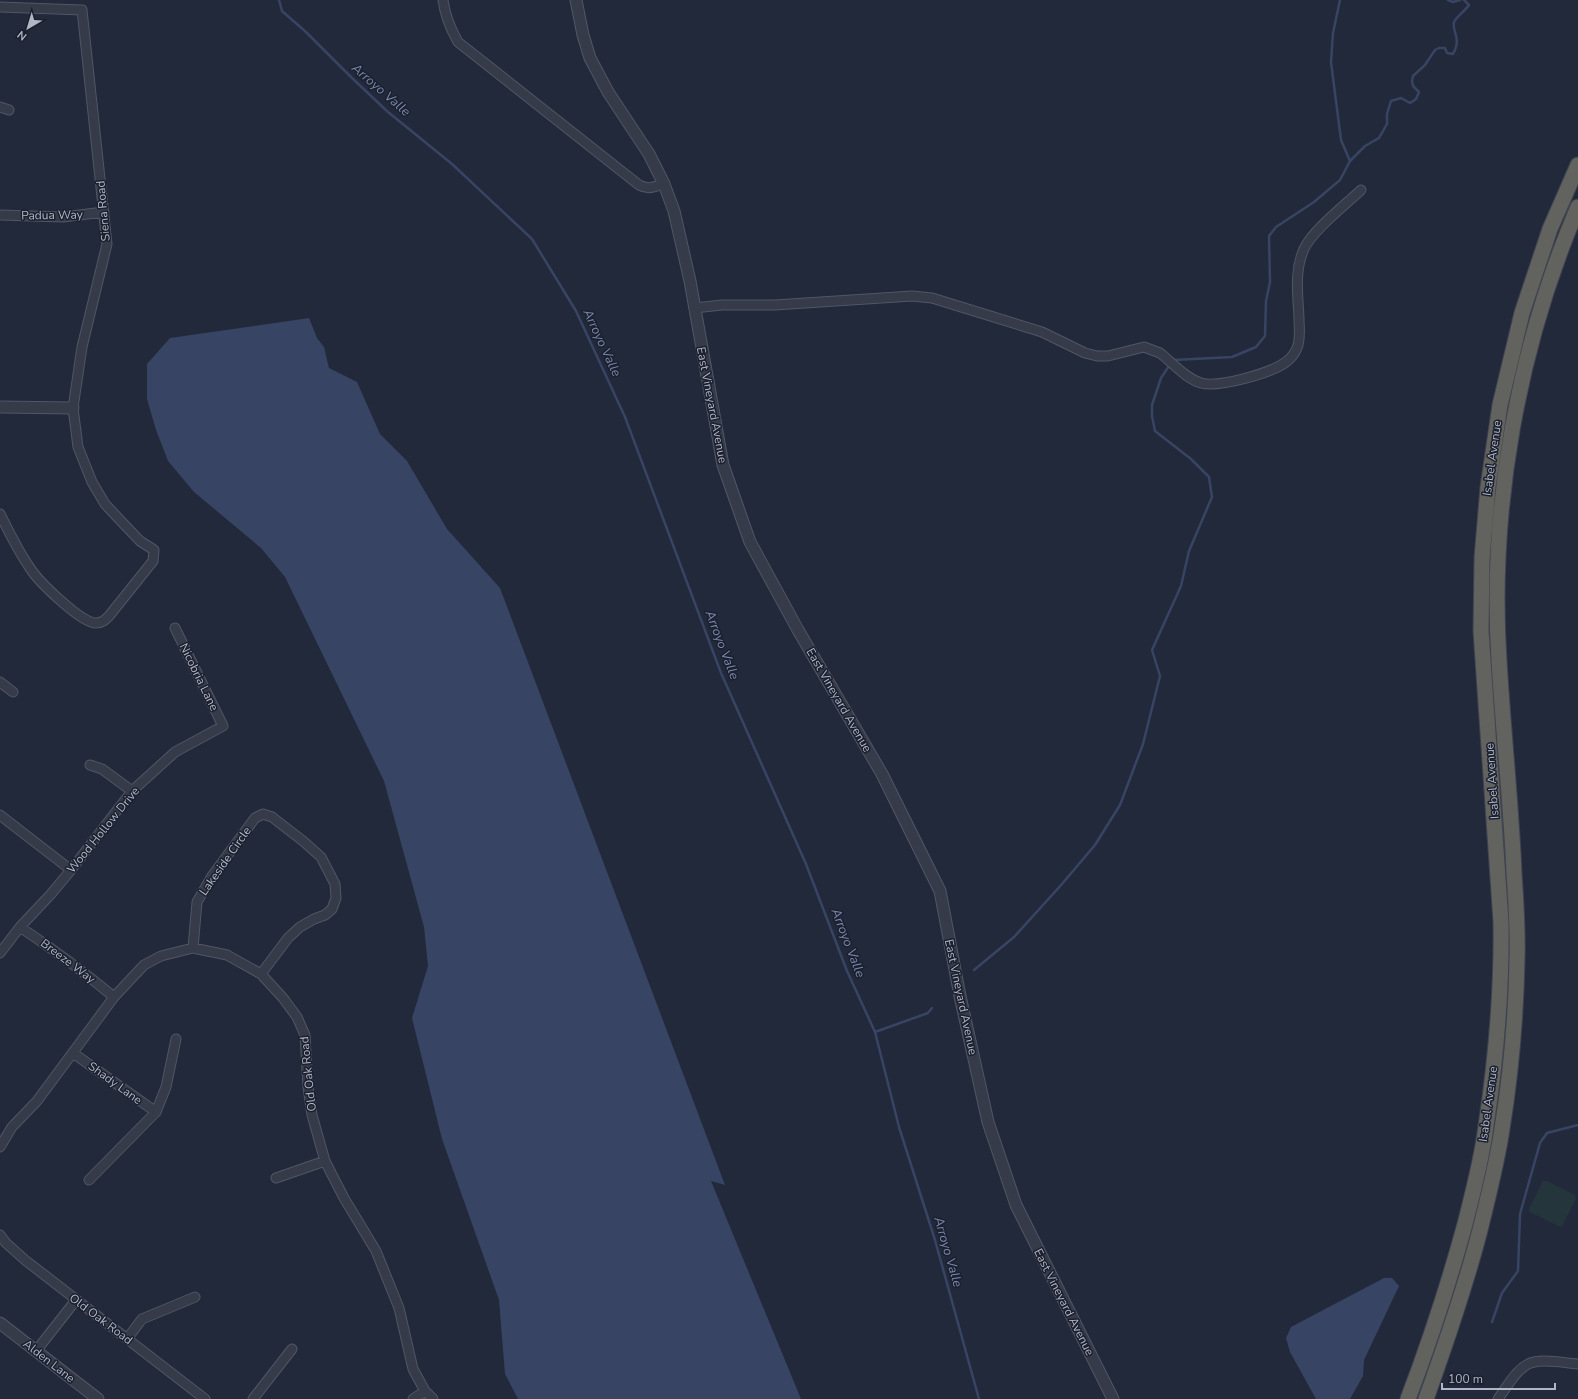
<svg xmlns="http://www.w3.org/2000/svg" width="1578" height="1399" font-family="'Nunito Sans',sans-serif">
<rect width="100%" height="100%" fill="#22293a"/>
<path fill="#24353b" d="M1543,1181H1547L1575,1195L1576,1199L1562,1226L1560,1227L1530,1212L1529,1209Z"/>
<path fill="#384463" d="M309,318L317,338L324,347L329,368L357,382L380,434L407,461L447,529L500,588L725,1185L711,1181L801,1399H518L505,1374L499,1300L442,1139L412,1018L428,966L424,927L384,781L285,577L261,548L194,492L168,461L156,430L147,399V364L170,338Z
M1384,1278H1392L1399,1286L1364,1360L1363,1376L1350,1399H1316L1290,1352L1286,1338L1291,1327Z"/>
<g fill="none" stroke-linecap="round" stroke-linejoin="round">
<path stroke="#384463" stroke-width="2.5" d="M279,0L282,11L306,32L352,78L388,112L452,164L532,239L576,311L625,417L721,673L806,864L847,971L875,1032L899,1127L935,1240L979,1399
M1340,0L1333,33L1331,62L1341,140L1350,161
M1448,0L1453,2L1460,0
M1174,360L1232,357L1256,347L1265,336L1266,301L1270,282L1269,236L1276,227L1314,202L1340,180L1350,161L1365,146L1379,138L1387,124V114L1391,101L1401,98L1410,103L1416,99L1419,92L1413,86L1412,81L1413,76L1425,65L1435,50L1439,48H1445L1447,53L1453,54C1462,37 1452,34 1454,22C1455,18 1466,10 1469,5L1464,0
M974,970L1014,937L1062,884L1095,845L1120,805L1143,744L1160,676L1152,650L1181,586L1189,551L1212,497L1209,477L1191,459L1155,431L1152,416V405L1161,378L1169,366
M875,1032L928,1013L932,1008
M1492,1322L1502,1293L1518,1271L1520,1214L1540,1143L1547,1133L1578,1125"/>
<g stroke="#515665" stroke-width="11">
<path id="minor" d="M443,0C445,16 450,28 458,42L639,185C649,190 653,187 664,184
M0,7L82,10L107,244L82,347L73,408L78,447L92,482L105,504L119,519L140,541L154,550L153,561L109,616C105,620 102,623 96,623C81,623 38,581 30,568C18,551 9,532 0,514
M0,107L9,110
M0,215L63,217L104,212
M694,308L722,305H775L912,296L932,298L1042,332L1085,353L1097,356H1108L1144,347L1160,353C1173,363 1185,378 1201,383C1219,388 1271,373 1286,362C1290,359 1295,353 1297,348C1301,339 1299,328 1299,318C1298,295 1294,271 1304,249C1312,231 1345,205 1361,190
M0,682L13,692
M90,765L102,769L132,791
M0,815L71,870
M20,927C53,949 84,972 114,997
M193,948L197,902L212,876L255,818L263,814L272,817L303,841L321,857L335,884L336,898L332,909L325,915L314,919L300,927L288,938L261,974
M0,953L20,927L51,894L71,870L132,791L175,752L223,726L175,628
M73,1053L156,1112
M0,1147L12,1127L37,1101L114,997L144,965L161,956L193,948L227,955L261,974L283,998L297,1017L305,1035L308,1087L312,1115L325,1161L344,1198L376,1251L399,1308L413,1369L425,1391L433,1399
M276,1178L325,1161
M89,1180L156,1112L166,1087L176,1039
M0,1235L6,1243L25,1260L205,1399
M127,1339L142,1319L195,1297
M36,1351L76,1300
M253,1399L292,1349
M413,1399L425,1391
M1498,1399C1507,1387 1518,1365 1534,1362C1548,1359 1564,1363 1578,1364"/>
</g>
<g stroke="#515665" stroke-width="13">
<path id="tertiary" d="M576,0L583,35L590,58L608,92L649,154L664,184L674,211L690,281L723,465L750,542L798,630L882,774L940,891L960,996L988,1122L1016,1205L1113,1399
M0,407L73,408
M0,1323L98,1399"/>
</g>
<g stroke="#3e4352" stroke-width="17">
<path id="trunk" d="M1408,1399C1430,1341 1449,1283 1465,1224C1473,1192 1482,1159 1486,1126C1496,1059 1502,990 1501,922L1481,631L1482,558L1488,487L1500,405L1522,313L1550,229L1578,165
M1426,1399C1446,1343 1465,1288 1480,1230C1488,1197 1497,1163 1502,1129C1511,1073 1516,1015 1517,959C1518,930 1516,902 1514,873C1511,802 1503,731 1499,660C1489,508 1518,347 1578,207"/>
</g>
<use href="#minor" stroke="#363b4a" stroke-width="9"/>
<use href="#tertiary" stroke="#363b4a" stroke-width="11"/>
<use href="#trunk" stroke="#62625e" stroke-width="15"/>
</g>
<g text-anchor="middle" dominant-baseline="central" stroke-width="3" stroke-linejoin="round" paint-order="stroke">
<g font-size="12" fill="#b1b6c6" stroke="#1b202f">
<text transform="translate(103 211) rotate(-95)">Siena Road</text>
<text transform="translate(52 215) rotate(-1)">Padua Way</text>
<text transform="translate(712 405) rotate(79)">East Vineyard Avenue</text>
<text transform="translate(1492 458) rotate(-82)">Isabel Avenue</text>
<text transform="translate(199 677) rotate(64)">Nicobria Lane</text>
<text transform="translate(839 700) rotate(60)">East Vineyard Avenue</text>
<text transform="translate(1492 781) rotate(-94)">Isabel Avenue</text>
<text transform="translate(103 830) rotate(-51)">Wood Hollow Drive</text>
<text transform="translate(225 861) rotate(-55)">Lakeside Circle</text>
<text transform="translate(68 961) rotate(37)">Breeze Way</text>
<text transform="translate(961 997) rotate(78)">East Vineyard Avenue</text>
<text transform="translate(308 1074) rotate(-96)">Old Oak Road</text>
<text transform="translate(115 1083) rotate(36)">Shady Lane</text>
<text transform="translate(1488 1104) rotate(-82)">Isabel Avenue</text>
<text transform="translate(1064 1302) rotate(63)">East Vineyard Avenue</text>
<text transform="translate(101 1319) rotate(37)">Old Oak Road</text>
<text transform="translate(49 1361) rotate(38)">Alden Lane</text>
</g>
<g font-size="13" font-style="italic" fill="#7a88ad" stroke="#1b202f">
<text transform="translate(381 90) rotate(41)">Arroyo Valle</text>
<text transform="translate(602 343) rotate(65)">Arroyo Valle</text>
<text transform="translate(722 645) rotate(69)">Arroyo Valle</text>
<text transform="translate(848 943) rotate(69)">Arroyo Valle</text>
<text transform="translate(948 1252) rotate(74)">Arroyo Valle</text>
</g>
</g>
<g transform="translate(28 28) rotate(218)" stroke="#1b202f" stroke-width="3" paint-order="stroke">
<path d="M0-3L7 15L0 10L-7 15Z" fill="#b1b6c6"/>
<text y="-6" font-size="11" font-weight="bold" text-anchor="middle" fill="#b1b6c6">N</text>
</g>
<path d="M1442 1383v6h113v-6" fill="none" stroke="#b1b6c6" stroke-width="2"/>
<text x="1448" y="1383" font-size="12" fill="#b1b6c6" stroke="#1b202f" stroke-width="3" paint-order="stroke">100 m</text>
</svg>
